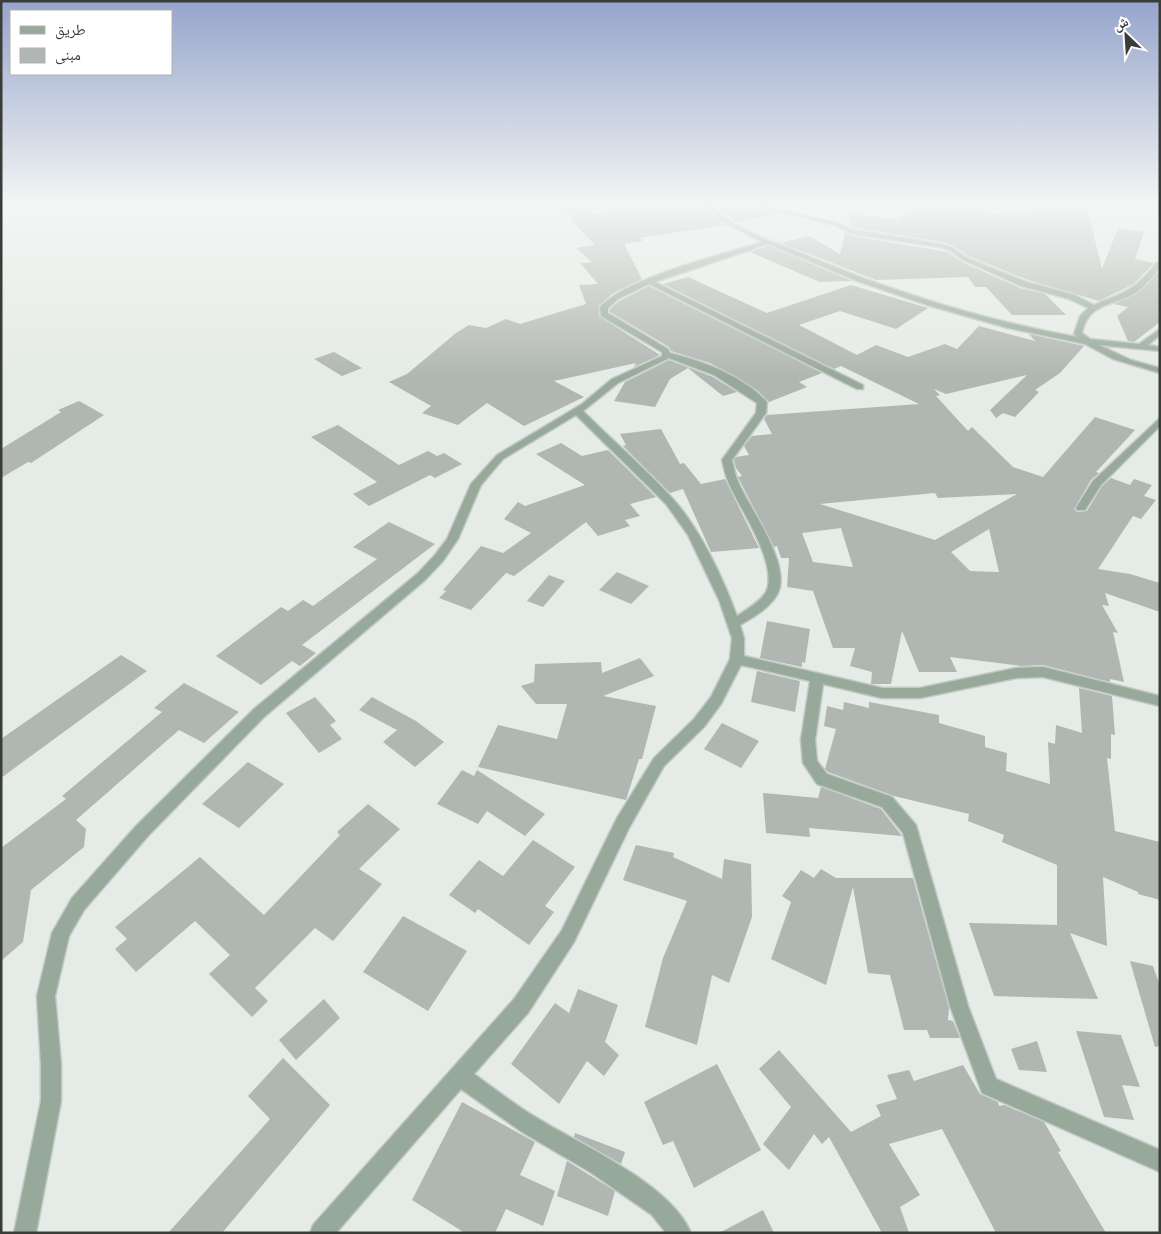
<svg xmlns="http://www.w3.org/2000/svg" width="1161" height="1234" font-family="'Nunito Sans','Noto Naskh Arabic',sans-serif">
<rect width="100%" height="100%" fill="#e5ebe6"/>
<path fill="#b0b6b1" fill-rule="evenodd" d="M561,205H584L593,214L632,208L637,212L684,205H703L725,225L639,238L643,241L624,244L642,279L612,294L599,306V316L660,355L634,367L636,363L554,381L584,397L524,426L487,403L458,425L422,413L431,406L389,382L407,374L456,333L469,325L486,328L506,319L520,324L586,304L579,285L598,284L580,263L592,262L576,248L595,245L570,219H574Z
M714,205H748L781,214L736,222Z
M917,205L958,210L963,207L1000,215L1011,211L1029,213L1042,205L1087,207L1102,269L1118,228L1144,232L1135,259L1154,263L1134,284L1099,301L1028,280L968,256L954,246L943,242L855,228L847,225L850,224L848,214L898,219Z
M845,232L852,236L948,252L962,262L1020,288L1045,294L1066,315H1012L986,287H975L968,277L876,280L781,243L809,236L840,254Z
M769,246L852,281L820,282L750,252Z
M1160,270V322L1134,342L1128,341L1117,316L1128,307L1114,304L1139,292Z
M688,277L767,313L851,285L928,308L896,329L840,311L799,325L857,355L876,345L908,357L945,344L957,349L979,326L1035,341L1029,334L1084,346L1060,373L1035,390L1039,392L1015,417L1003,413L996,418L990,410L1027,375L946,394L934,389L940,395L936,396L968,431L972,427L1013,467L1043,477L1095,417L1135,430L1096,472L1099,473L1091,480L1074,509L1077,512L1087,511L1102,486L1111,478L1130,485L1134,479L1152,485L1144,496L1156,500L1141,519L1133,516L1098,569L1130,574L1160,583V612L1105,593L1109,606L1102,605L1118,633L1113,632L1124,682L1110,679V682L1043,665L1021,666L950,657L957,672H919L902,631L891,684H871L872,672L850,666L855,648H833L813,591L787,587L789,558H781L777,546L774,547L742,485L738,477L742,476L736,468L734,460L736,457L749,455L744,446L752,436L772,434L764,419L767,415L919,404L841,366L834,369L663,284ZM935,493L938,498L1017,494L935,540L820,504ZM841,528L853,567L813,562L802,533ZM989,529L999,572L970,571L951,552Z
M649,286L822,373L799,382L807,387L769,402L758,391L735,376L710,363L671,351L669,347L610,312V309L619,301Z
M334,352L362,368L342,376L314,359Z
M669,360L713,377L737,392L723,396L688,368L670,379L655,407L614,401L625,382Z
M79,401L104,415L31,463L28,462L1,478V449L61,412L58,410Z
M338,425L399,465L428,451L437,456L444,453L462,464L435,478L430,475L369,506L353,494L377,482L311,437Z
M661,429L680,464L684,463L701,484L725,479L759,548L711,552L683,489L670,493L623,446L626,445L620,434Z
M561,443L582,456L608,450L656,497L630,504L640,516L625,520L630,526L598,536L586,522L514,576L506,573L471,610L439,598L446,591L443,590L481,546L503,553L531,533L504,519L518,502L525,506L585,485L536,454Z
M389,522L435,544L302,645L316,653L300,666L292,661L261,685L216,656L281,607L288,611L303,600L313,606L377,559L353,547Z
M617,572L649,586L631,604L599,590Z
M549,575L565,581L543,607L527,601Z
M767,621L810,629L805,663L802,662V667L760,658Z
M121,655L147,671L1,778V739Z
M640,658L654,676L603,696L656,706L642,759H639L626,800L478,767L498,725L557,739L567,704H536L521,686L534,682L535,664L601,662L602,673Z
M757,671L800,681L795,712L751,702Z
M184,683L239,712L204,743L179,730L76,820L86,829L84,847L31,890L23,942L1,961V848L66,799L62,796L162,712L154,708Z
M1079,688L1112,696L1115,735L1111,734V759L1107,758L1115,831L1160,842V900L1138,894V892L1103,877L1107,946L1070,933L1098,999L994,996L969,923L1057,925V865L1002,842L1004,835L968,821L969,814L894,796L828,772L825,769L836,729L824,726L827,706L843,710L844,702L869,708V702L939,715V723L985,736V747L1007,753L1006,771L1050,784L1048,742L1055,744L1056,725L1082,733Z
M315,697L336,721L330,725L342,739L319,753L286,713Z
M372,697L416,721L444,742L415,767L383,742L397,730L359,710Z
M722,723L759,741L741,768L704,749Z
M248,762L284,784L239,828L202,804Z
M462,770L474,776L477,770L545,814L525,836L487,811L478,824L437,804Z
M821,787L881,809L902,836L809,828L810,837L766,833L763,793L818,798Z
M368,804L400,829L359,869L382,884L333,941L315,928L255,988L268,1001L252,1017L209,974L230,955L195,921L136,972L115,949L127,939L115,927L200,857L264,915L340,835L337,832Z
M533,840L575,867L545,906L554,912L529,945L478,909L475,913L449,895L479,860L503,876Z
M636,845L674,853L673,857L722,879L724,859L751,864L752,917L729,983L712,975L697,1045L645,1027L663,958L687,901L623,880Z
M821,869L836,878H913L949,1008L948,1020L953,1021L960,1038H930L927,1030H904L890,975L868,973L853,887L826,985L771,959L791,902L782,896L801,870L814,878Z
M403,916L467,951L428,1011L363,972Z
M1130,961L1153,966L1160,986V1046L1155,1047Z
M578,989L618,1005L605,1042L619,1055L604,1076L587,1061L559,1104L511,1064L555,1003L569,1013Z
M324,999L340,1018L296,1060L279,1040Z
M1076,1031L1121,1035L1140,1087L1122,1085L1134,1120L1104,1117Z
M1037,1041L1047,1072L1019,1070L1011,1049Z
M779,1050L851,1132L881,1116L876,1105L897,1099L887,1075L909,1070L914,1081L963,1065L980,1094L998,1102L999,1106L1004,1105L1044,1122L1061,1151L1058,1152L1106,1233H996L942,1129L889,1144L920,1195L900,1207L909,1233H882L829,1137L822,1144L814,1134L789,1170L763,1144L791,1107L759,1069Z
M283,1058L330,1105L222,1233H168L270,1119L248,1096Z
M717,1064L761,1150L694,1188L673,1141L663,1145L644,1102Z
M462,1102L535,1142L520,1175L555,1191L543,1226L506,1209L495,1233H465L412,1200Z
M575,1133L625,1152L621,1164L574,1137Z
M567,1161L615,1191L608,1216L557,1196Z
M763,1210L774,1233H719Z"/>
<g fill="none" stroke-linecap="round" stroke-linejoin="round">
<g stroke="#c3c8c4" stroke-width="3">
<path id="street" d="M705,205H711C735,230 769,240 801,253C890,291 982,320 1077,337L1074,334L1080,316L1088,308L1069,299L1021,286L963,260L949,250L939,247L852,234L834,225L750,205H760L838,223L854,230L942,244L953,248L967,258L1027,282L1075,295L1094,305C1124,292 1135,291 1156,263L1160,262C1160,268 1156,272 1153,276C1147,283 1141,290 1132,295C1110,306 1088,304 1082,333L1090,339L1139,344L1160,329V335L1148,345L1160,347V351L1099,345L1131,360L1160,368V373L1113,359L1085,344L1008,328L930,306L857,281L768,244L655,282L863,385V389H857L649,284L618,299L608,308V313L668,349L670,353C703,361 743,376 767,402L766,413L732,460C734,469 736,478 740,486C752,511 791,565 778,593C770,608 754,617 740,625L744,638V656L882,688H920L1016,668L1043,667L1160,696V706L1043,677L1016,678L920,698H882L823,684L815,740L817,761L827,774L892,797L916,825L968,1006L996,1079L1160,1150V1172L982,1093L950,1006L903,833L882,807L817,784L803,763L801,740L810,681L741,665L721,704L704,727L664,766L629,828L574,942L528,1013L474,1074C495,1089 515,1105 537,1118C581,1145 671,1184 691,1233H666L652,1215L590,1172L522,1132L461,1089L336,1233H310L313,1225L514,999L562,930L617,818L654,758L694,719L711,697L730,659L732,638L719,600L688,535L666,504L576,415L503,459L481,485L458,539L443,561L425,580L264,717L148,836L84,910L69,936L55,996L61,1064V1101L36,1233H14L41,1101V1064L37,996L52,933L72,898L136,826L254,709L417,574L435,555L447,539L471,484L497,455L582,404L612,379L662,356V352L601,316L600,307C628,277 721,255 762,242L722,221ZM669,358L714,375L757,403L756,413L722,460C724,469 726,478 730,486C741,510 779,565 766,592C760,602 746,610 737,616C723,578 700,529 673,499C645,468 612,440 583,411L618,383Z
M1160,418V426L1101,485L1085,510H1077L1076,508L1093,481Z"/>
</g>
<use href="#street" fill="#97a99a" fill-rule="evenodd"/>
</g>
<linearGradient id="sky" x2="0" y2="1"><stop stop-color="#96a4cc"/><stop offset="0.54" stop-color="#f3f6f4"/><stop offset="1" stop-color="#f3f6f4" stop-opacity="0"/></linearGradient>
<rect width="1161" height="378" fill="url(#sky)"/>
<rect width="1161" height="1234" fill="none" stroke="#3a3c3a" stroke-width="5"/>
<rect x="10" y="10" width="162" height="65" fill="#ffffff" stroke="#b0b1b0"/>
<rect x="20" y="26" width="25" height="8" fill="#97a99a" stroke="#b0b1b0"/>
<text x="55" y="35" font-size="15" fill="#3a3c3a">طريق</text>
<rect x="20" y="48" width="25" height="15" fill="#b0b6b1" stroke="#b0b1b0"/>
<text x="55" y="60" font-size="15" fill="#3a3c3a">مبنى</text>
<g transform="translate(1126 35) rotate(335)" stroke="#ffffff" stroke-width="4" paint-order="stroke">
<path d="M0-4L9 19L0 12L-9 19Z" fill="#3a3c3a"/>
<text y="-8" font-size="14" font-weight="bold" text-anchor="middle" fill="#3a3c3a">ش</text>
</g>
</svg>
